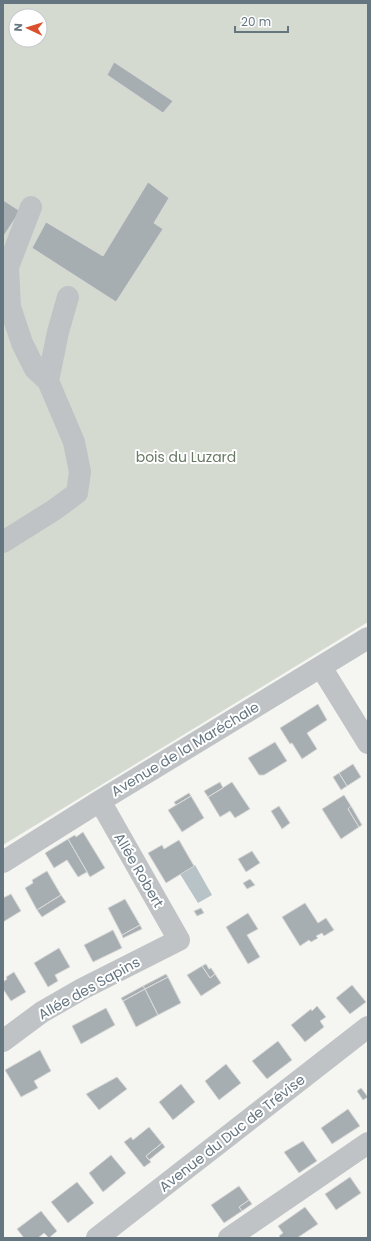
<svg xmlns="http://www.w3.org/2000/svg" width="371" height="1241" font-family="Poppins,sans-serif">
<rect width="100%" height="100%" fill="#f5f5f2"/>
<path fill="#d5dad1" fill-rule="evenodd" d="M3,3H368V622L3,845ZM16,16H40V40H16Z"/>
<path fill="#b8c3c7" d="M195,865L212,895L198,903L180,874Z"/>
<path fill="#a6aeb2" stroke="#d7d7d5" d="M114,62L173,101L163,113L107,75Z
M148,182L169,198L154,223L163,229L116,302L32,248L46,222L103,256Z
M3,200L20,211L3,237Z
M318,704L327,720L307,733L317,749L302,759L292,743L290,744L280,728Z
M275,742L287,761L264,775H259L248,758Z
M353,764L361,777L347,786L339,773Z
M339,773L347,786L341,790L333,777Z
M220,782L223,788L208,797L204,791Z
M232,782L250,809L235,818L230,811L220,817L208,797Z
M189,793L191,796L176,805L174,802Z
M344,795L351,806L348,809L359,827L341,839L322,809Z
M191,796L204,818L182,832L168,810Z
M279,806L290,823L282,829L271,811Z
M351,806L362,825L359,827L348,809Z
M83,832L105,868L90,877L68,839L75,835L76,837Z
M68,839L87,872L78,877L67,860L54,868L45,853Z
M179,840L194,866L166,883L148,853L162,845L164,849Z
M252,851L260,863L246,872L238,859Z
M47,871L61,895L37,910L25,888L33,883L32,880Z
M250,879L255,885L247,889L243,883Z
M11,894L21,911L3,922V898Z
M61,895L66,902L42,917L37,910Z
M125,899L140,925L122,935L108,908Z
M305,903L318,923L326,918L334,930L324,936L322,933L316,936L318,938L311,942L309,940L300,946L282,917Z
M201,908L204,913L197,916L194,911Z
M248,913L258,929L247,935L260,957L248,964L226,927Z
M140,925L142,929L123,938L122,935Z
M113,930L122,948L93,962L84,945Z
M59,948L70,967L55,975L58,981L48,987L34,963Z
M206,964L209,969L211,968L215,974L210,978L202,966Z
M202,966L210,978L215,974L221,983L201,996L187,975Z
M14,972L26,992L11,1001L3,989V982L7,979L6,977Z
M166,974L168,977L145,989L143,986Z
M168,977L181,1003L158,1015L145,989Z
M352,985L366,1002L350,1014L336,998Z
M143,986L145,989L123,1001L121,998Z
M145,989L158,1015L136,1027L123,1001Z
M317,1006L326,1017L320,1021L324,1027L305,1042L291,1025L311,1009L312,1011Z
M106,1008L115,1025L81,1044L72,1026Z
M278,1041L292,1060L267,1079L252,1061Z
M40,1050L51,1071L34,1081L38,1088L21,1097L5,1070Z
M226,1064L241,1083L219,1100L205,1081Z
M117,1077L127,1089L99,1110L86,1094Z
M181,1084L195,1102L173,1120L159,1102Z
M361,1088L368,1097L363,1100L357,1091Z
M348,1109L360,1126L332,1144L321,1128Z
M149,1127L162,1143L146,1156L151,1162L144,1167L124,1142L131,1137L133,1140Z
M303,1141L317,1161L299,1173L284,1152Z
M162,1143L165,1147L149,1160L146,1156Z
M111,1155L126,1173L103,1192L89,1173Z
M350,1177L361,1193L336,1210L325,1194Z
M77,1182L94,1203L68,1223L51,1202Z
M239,1186L249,1200L239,1207L242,1211L224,1223L211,1205Z
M249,1200L252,1204L242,1211L239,1207Z
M305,1207L318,1224L297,1238H281L279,1236L283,1233L278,1226Z
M41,1211L57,1231L49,1238L44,1233L38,1238H24L17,1229Z"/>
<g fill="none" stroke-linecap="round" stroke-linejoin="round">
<path stroke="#bfc3c6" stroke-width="22" d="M31,207L8,267L10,307L22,343L35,369L48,381
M3,542L54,510L77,493L80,472L74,442L48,381L58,332L68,297
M321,667L368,743
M3,862L100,801L368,638
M3,1041L42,1012L82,989L179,940L100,801
M97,1238L368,1027
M229,1238L368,1143"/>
</g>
<g text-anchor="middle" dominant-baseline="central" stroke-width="4" stroke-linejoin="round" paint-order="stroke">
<g font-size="14" fill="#697964" stroke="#fff">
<text x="186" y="457">bois du Luzard</text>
</g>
<g font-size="14" fill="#667681" stroke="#fff">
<text transform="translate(185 749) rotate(-31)">Avenue de la Maréchale</text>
<text transform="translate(139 870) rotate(60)">Allée Robert</text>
<text transform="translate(89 988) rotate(-29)">Allée des Sapins</text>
<text transform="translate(232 1133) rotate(-38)">Avenue du Duc de Trévise</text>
</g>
</g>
<rect width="371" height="1241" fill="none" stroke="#667681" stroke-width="8"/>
<g transform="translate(28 28) rotate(274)"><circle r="19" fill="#ffffff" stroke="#c2c8cd"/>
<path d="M0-3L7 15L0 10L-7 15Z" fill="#da502e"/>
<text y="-6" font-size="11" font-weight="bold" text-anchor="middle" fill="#667681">N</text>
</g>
<path d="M235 26v6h53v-6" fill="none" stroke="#667681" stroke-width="2"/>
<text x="241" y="26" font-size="12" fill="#667681" stroke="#ffffff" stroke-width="3" paint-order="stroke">20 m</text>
</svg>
